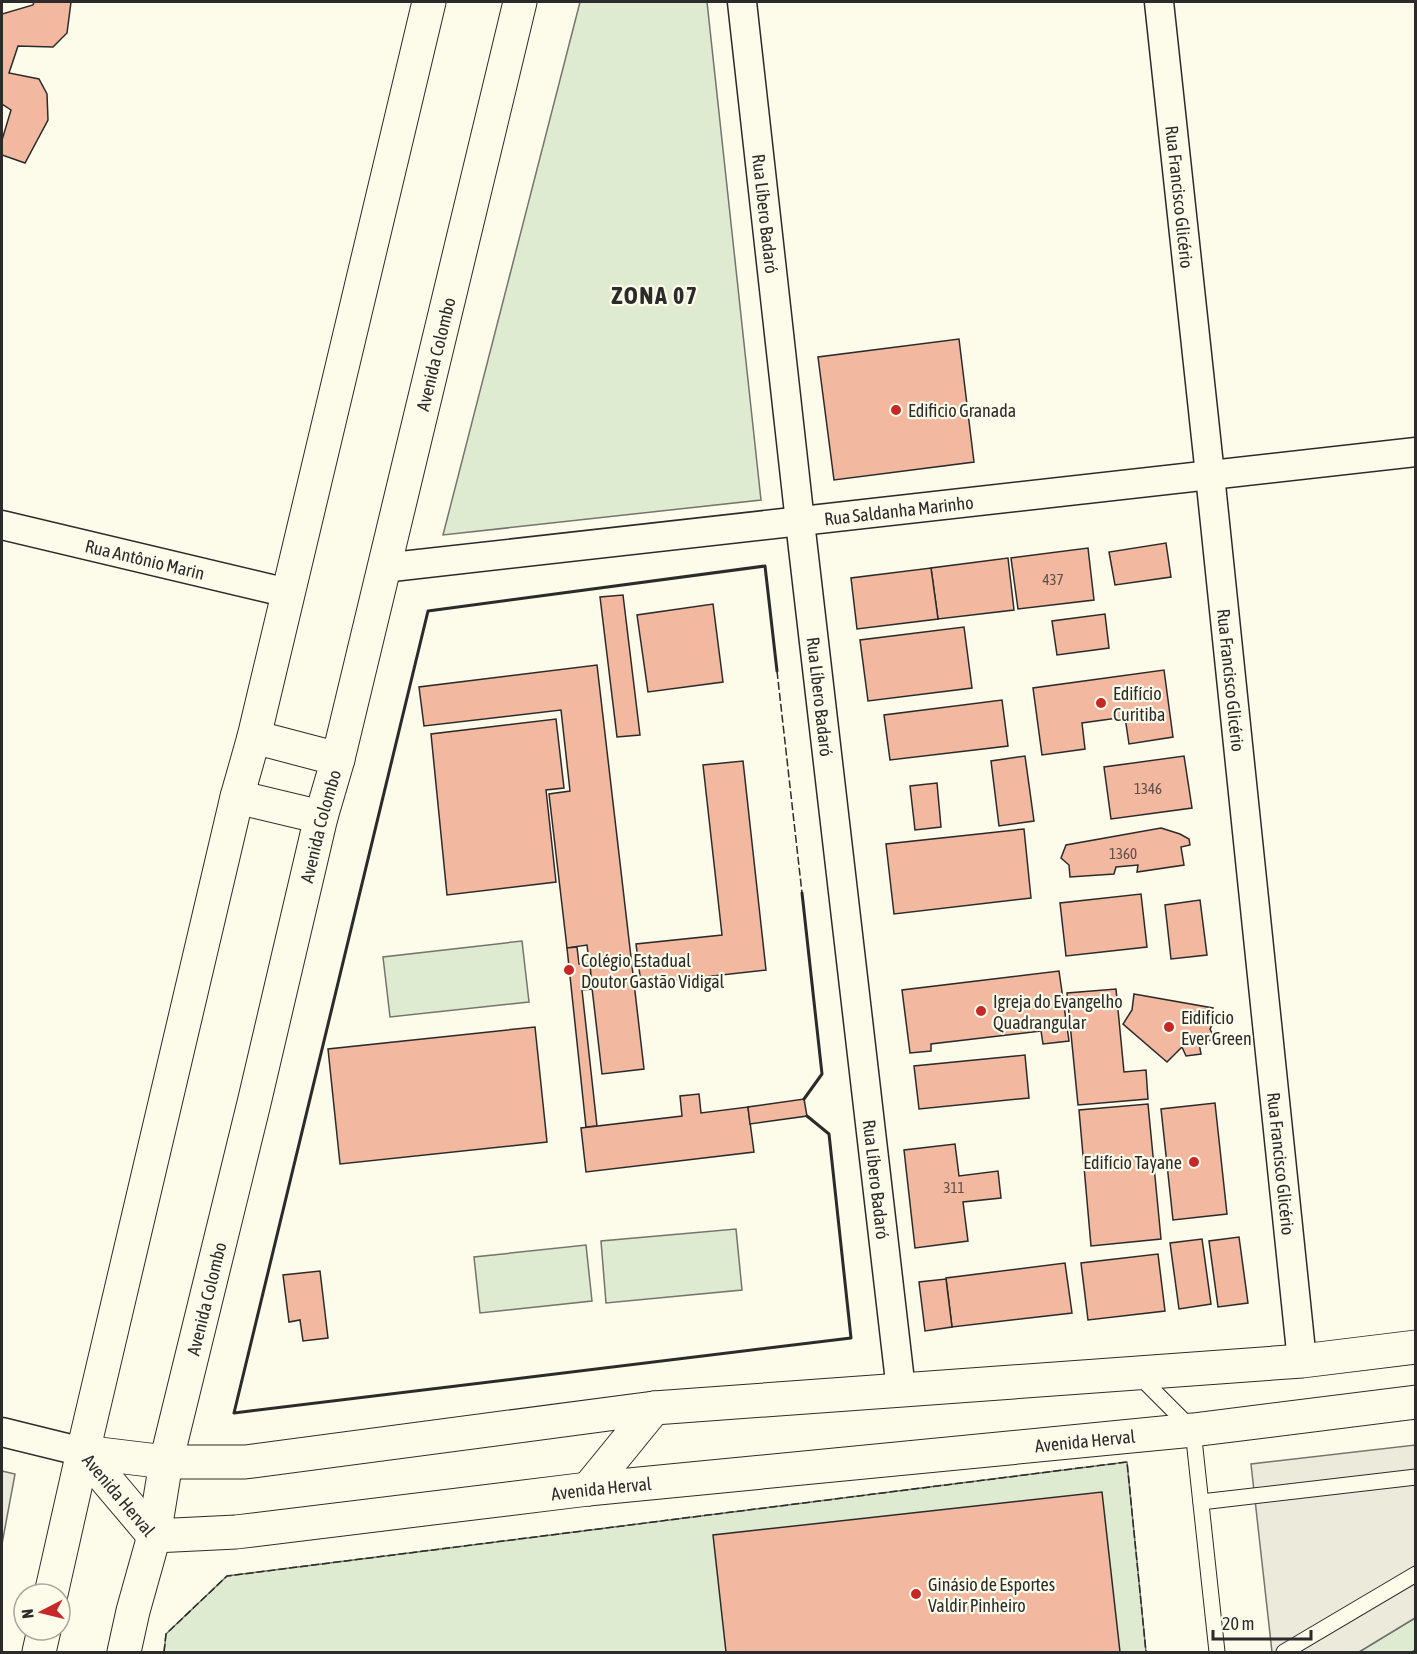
<svg xmlns="http://www.w3.org/2000/svg" width="1417" height="1654" viewBox="0 0 1417 1654" font-family="'Asap Condensed',sans-serif">
<rect width="100%" height="100%" fill="#fdfbea"/>
<!-- green -->
<g fill="#deebd1" stroke="#74746e" stroke-width="1.5">
<polygon points="580,2 707,2 761,500 443,535"/>
<polygon points="522,941 529,1002 390,1017 383,957"/>
<polygon points="736,1229 742,1290 606,1303 601,1241"/>
<polygon points="586,1245 592,1301 480,1313 474,1257"/>
<polygon points="1127,1462 1146,1652 164,1652 166,1634 227,1576"/>
<polygon points="1415,1618 1415,1652 1359,1652"/>
</g>
<!-- parking -->
<g fill="#eceadb" stroke="#74746e" stroke-width="1.5">
<polygon points="1415,1445 1415,1618 1359,1652 1272,1652 1251,1464"/>
<polygon points="2,1471 15,1474 2,1544"/>
</g>
<!-- building -->
<g fill="#f2b8a0" stroke="#2b2b2b" stroke-width="1.5">
<polygon points="34,2 71,2 67,33 53,47 18,46 9,73 39,79 47,94 48,120 25,163 2,155 2,140 11,110 2,104 2,14 33,5"/>
<polygon points="959,339 974,462 834,480 818,357"/>
<polygon points="1166,543 1171,577 1115,585 1109,552"/>
<polygon points="1088,548 1094,600 1018,609 1011,558"/>
<polygon points="1008,558 1014,610 938,619 931,568"/>
<polygon points="931,568 938,619 857,629 851,578"/>
<polygon points="623,595 640,735 617,737 600,597"/>
<polygon points="713,604 723,682 648,692 637,615"/>
<polygon points="1105,614 1109,648 1057,655 1052,621"/>
<polygon points="964,627 972,688 868,701 860,640"/>
<polygon points="597,665 644,1069 602,1074 587,945 567,948 549,794 570,791 561,710 424,726 419,687"/>
<polygon points="1164,670 1173,737 1129,744 1125,717 1082,723 1085,749 1042,755 1033,688"/>
<polygon points="1002,700 1008,746 890,760 884,715"/>
<polygon points="556,719 564,788 546,790 556,882 447,895 431,734"/>
<polygon points="1025,756 1034,821 999,826 991,761"/>
<polygon points="1184,756 1192,808 1111,819 1104,767"/>
<polygon points="743,761 766,970 641,984 636,944 722,935 703,765"/>
<polygon points="937,783 941,827 915,830 910,786"/>
<polygon points="1161,828 1180,834 1189,839 1190,845 1181,847 1184,865 1137,872 1138,865 1116,867 1114,874 1070,877 1069,865 1061,858 1066,845"/>
<polygon points="1024,829 1031,898 894,914 886,844"/>
<polygon points="1141,894 1147,947 1066,956 1060,903"/>
<polygon points="1200,900 1207,955 1171,959 1165,905"/>
<polygon points="577,947 579,964 590,963 592,989 582,990 597,1126 586,1127 567,948"/>
<polygon points="1059,971 1069,1041 1043,1044 1041,1031 931,1044 931,1051 910,1053 902,990"/>
<polygon points="1116,989 1124,1072 1146,1070 1148,1099 1078,1105 1067,993"/>
<polygon points="1134,994 1213,1008 1214,1022 1210,1029 1215,1039 1199,1043 1201,1054 1186,1056 1182,1047 1167,1062 1123,1024 1132,1010"/>
<polygon points="535,1027 547,1142 340,1164 328,1049"/>
<polygon points="1025,1055 1029,1098 919,1109 914,1066"/>
<polygon points="699,1094 701,1113 748,1107 754,1152 586,1172 581,1128 682,1116 680,1096"/>
<polygon points="804,1099 807,1116 750,1124 748,1107"/>
<polygon points="1215,1103 1227,1214 1173,1220 1161,1109"/>
<polygon points="1148,1104 1161,1239 1091,1246 1079,1110"/>
<polygon points="955,1144 959,1176 998,1171 1001,1198 963,1202 968,1241 915,1248 904,1150"/>
<polygon points="1239,1237 1248,1303 1218,1307 1209,1241"/>
<polygon points="1202,1239 1211,1304 1179,1309 1170,1243"/>
<polygon points="1158,1254 1165,1311 1088,1320 1081,1263"/>
<polygon points="1065,1263 1072,1313 952,1327 946,1278"/>
<polygon points="320,1271 328,1338 303,1341 300,1320 289,1322 283,1275"/>
<polygon points="946,1279 952,1327 925,1331 919,1282"/>
<polygon points="1102,1492 1120,1652 726,1652 713,1535"/>
</g>
<g fill="none" stroke-linecap="round" stroke-linejoin="round">
<!-- service casing -->
<g stroke="#2b2b2b" stroke-width="17">
<g id="service">
<polyline points="1137,1374 1193,1430 1217,1652"/>
<polyline points="1201,1502 1416,1477"/>
<polyline points="1284,1652 1416,1574"/>
</g>
</g>
<!-- minor casing -->
<g stroke="#2b2b2b" stroke-width="31">
<g id="minor">
<path id="s1" d="M742,2L800,522L901,1390"/>
<path id="s2" d="M1159,2L1210,475L1302,1361"/>
<path id="s3" d="M2,525L288,593"/>
<path id="s4" d="M383,568L1416,452"/>
<polyline points="2,1432 83,1452"/>
</g>
</g>
<!-- secondary casing -->
<g stroke="#2b2b2b" stroke-width="35">
<g id="secondary">
<path id="s5" d="M83,1452L154,1536L236,1532L588,1489L1193,1430L1416,1402"/>
<polyline points="83,1452 166,1462 245,1462 654,1408 1302,1361 1416,1347"/>
<polyline points="588,1489 654,1408"/>
</g>
</g>
<!-- primary casing -->
<g stroke="#2b2b2b" stroke-width="35">
<g id="primary">
<polyline points="254,737 338,759"/>
<polyline points="237,797 321,817"/>
<polyline points="51,1594 83,1452 237,797 254,737 429,2"/>
<polyline points="39,1652 44,1630"/>
<path id="s6" d="M124,1652L133,1611L154,1536L166,1462L254,1103L321,817L338,759L520,2"/>
</g>
</g>
<!-- service -->
<use href="#service" stroke="#fdfbea" stroke-width="15"/>
<!-- minor -->
<use href="#minor" stroke="#fdfbea" stroke-width="28"/>
<!-- secondary -->
<use href="#secondary" stroke="#fdfbea" stroke-width="33"/>
<!-- primary -->
<use href="#primary" stroke="#fdfbea" stroke-width="33"/>
<!-- fence -->
<g stroke="#2b2b2b" stroke-width="1.5" stroke-dasharray="8 3" stroke-linecap="butt">
<polyline points="777,671 802,893"/>
<polyline points="164,1652 166,1634 227,1576 1127,1462 1146,1652"/>
<polyline points="1412,1652 1416,1650"/>
</g>
<!-- wall -->
<g stroke="#2b2b2b" stroke-width="3">
<polyline points="777,671 765,566 428,611 234,1413 851,1338 829,1134 807,1116"/>
<polyline points="802,893 822,1074 804,1099"/>
</g>
</g>
<!-- markers -->
<g fill="#c62828" stroke="#fdfbea" stroke-width="2">
<circle cx="896" cy="410" r="6"/>
<circle cx="1101" cy="703" r="6"/>
<circle cx="569" cy="970" r="6"/>
<circle cx="981" cy="1011" r="6"/>
<circle cx="1169" cy="1027" r="6"/>
<circle cx="1194" cy="1162" r="6"/>
<circle cx="916" cy="1594" r="6"/>
</g>
<g text-anchor="middle" dominant-baseline="central" stroke-width="4.5" stroke-linejoin="round" paint-order="stroke">
<!-- number labels -->
<g font-size="15" fill="#5d4e48">
<text x="1053" y="579">437</text>
<text x="1148" y="788">1346</text>
<text x="1123" y="853">1360</text>
<text x="954" y="1187">311</text>
</g>
<!-- street labels -->
<g font-size="18" fill="#2b2b2b" stroke="#fdfbea">
<text stroke="none"><textPath href="#s2" startOffset="196">Rua Francisco Glicério</textPath></text>
<text stroke="none"><textPath href="#s1" startOffset="213">Rua Líbero Badaró</textPath></text>
<text stroke="none"><textPath href="#s6" startOffset="1335">Avenida Colombo</textPath></text>
<text stroke="none"><textPath href="#s4" startOffset="519">Rua Saldanha Marinho</textPath></text>
<text stroke="none"><textPath href="#s3" startOffset="147">Rua Antônio Marin</textPath></text>
<text stroke="none"><textPath href="#s2" startOffset="682">Rua Francisco Glicério</textPath></text>
<text stroke="none"><textPath href="#s1" startOffset="699">Rua Líbero Badaró</textPath></text>
<text stroke="none"><textPath href="#s6" startOffset="849">Avenida Colombo</textPath></text>
<text stroke="none"><textPath href="#s2" startOffset="1168">Rua Francisco Glicério</textPath></text>
<text stroke="none"><textPath href="#s1" startOffset="1185">Rua Líbero Badaró</textPath></text>
<text stroke="none"><textPath href="#s6" startOffset="363">Avenida Colombo</textPath></text>
<text stroke="none"><textPath href="#s5" startOffset="1046">Avenida Herval</textPath></text>
<text stroke="none"><textPath href="#s5" startOffset="560">Avenida Herval</textPath></text>
<text stroke="none"><textPath href="#s5" startOffset="56">Avenida Herval</textPath></text>
</g>
<!-- poi labels -->
<g font-size="18" fill="#2b2b2b" stroke="#fdfbea" text-anchor="start">
<text x="908" y="410">Edificio Granada</text>
<text x="1113" y="693">Edifício<tspan x="1113" dy="21">Curitiba</tspan></text>
<text x="581" y="960">Colégio Estadual<tspan x="581" dy="21">Doutor Gastão Vidigal</tspan></text>
<text x="993" y="1001">Igreja do Evangelho<tspan x="993" dy="21">Quadrangular</tspan></text>
<text x="1181" y="1017">Eidifício<tspan x="1181" dy="21">Ever Green</tspan></text>
<text x="1182" y="1162" text-anchor="end">Edifício Tayane</text>
<text x="928" y="1584">Ginásio de Esportes<tspan x="928" dy="21">Valdir Pinheiro</tspan></text>
</g>
<!-- district labels -->
<g font-size="24" font-weight="bold" letter-spacing="1.5" fill="#2b2b2b" stroke="#fdfbea">
<text x="655" y="295">ZONA 07</text>
</g>
</g>
<!-- border -->
<rect width="1417" height="1654" fill="none" stroke="#2b2b2b" stroke-width="6"/>
<!-- north arrow -->
<g transform="translate(42 1612) rotate(263)"><circle r="28" fill="#fdfbea" stroke="#a9a89e" stroke-width="1.5"/>
<path d="M0-4.5L10 22L0 15L-10 22Z" fill="#c62828"/>
<text y="-9" font-size="16" font-weight="bold" text-anchor="middle" fill="#2b2b2b">N</text>
</g>
<!-- scale -->
<path d="M1213 1630v9h98v-9" fill="none" stroke="#2b2b2b" stroke-width="3"/>
<text x="1222" y="1630" font-size="18" fill="#2b2b2b" stroke="#fdfbea" stroke-width="4.5" paint-order="stroke">20 m</text>
</svg>
